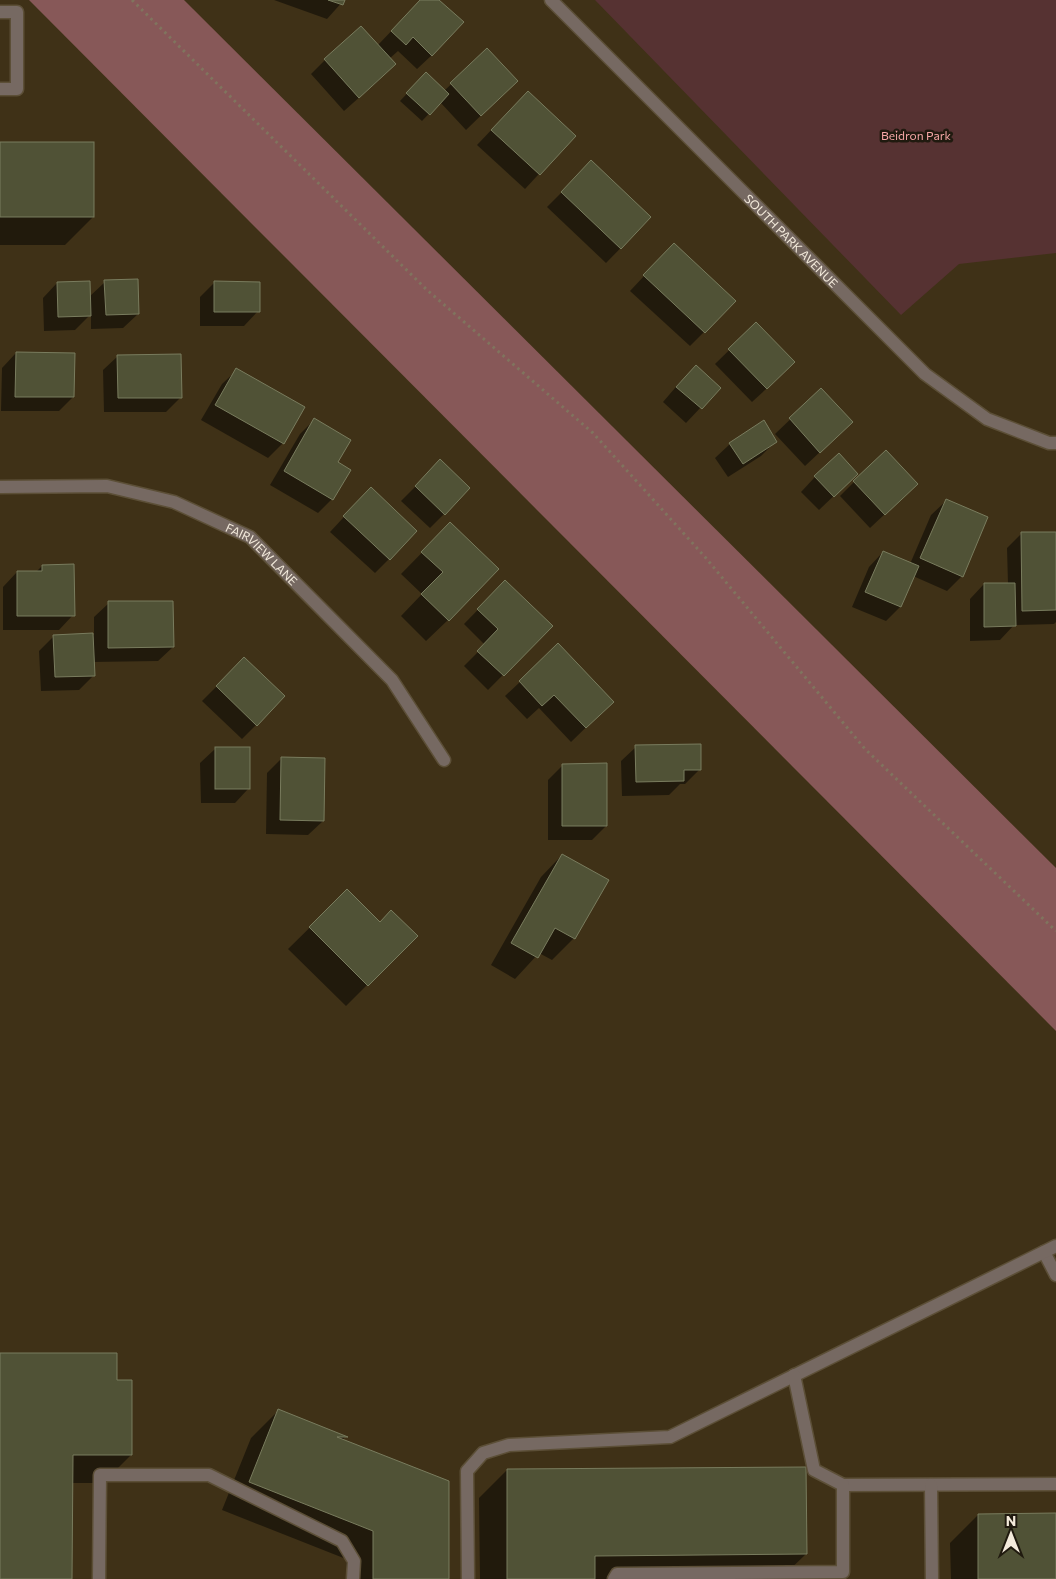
<svg xmlns="http://www.w3.org/2000/svg" width="1056" height="1579" viewBox="0 0 1056 1579" font-family="Commissioner,sans-serif">
<rect width="100%" height="100%" fill="#3f3117"/>
<!-- green -->
<polygon fill="#563232" points="595,0 1056,0 1056,253 959,264 901,315"/>
<!-- forest -->
<polygon fill="#875858" points="29,0 184,0 1056,868 1056,1031"/>
<!-- shadow -->
<g fill="#0007">
<polygon points="274,0 344,0 327,19"/>
<polygon points="421,0 438,0 432,55 417,69 398,51 389,59 380,79 344,111 311,74 325,60 377,46"/>
<polygon points="487,50 502,95 466,130 440,102 422,121 400,101 419,81 444,91"/>
<polygon points="513,107 574,136 525,189 477,145"/>
<polygon points="0,143 93,217 65,245 0,245"/>
<polygon points="577,177 650,218 606,263 547,207"/>
<polygon points="660,259 704,332 690,346 630,291"/>
<polygon points="105,282 138,314 123,328 91,329 91,314 75,330 44,331 43,298 57,283 89,297"/>
<polygon points="215,282 258,311 244,326 200,326 200,297"/>
<polygon points="756,324 779,377 752,402 715,364"/>
<polygon points="16,353 73,397 59,411 1,411 2,368"/>
<polygon points="118,356 181,397 166,412 104,412 103,370"/>
<polygon points="237,370 303,408 283,443 268,458 201,420 222,384"/>
<polygon points="681,381 719,388 686,423 663,402"/>
<polygon points="821,390 836,437 805,466 775,434"/>
<polygon points="314,420 336,463 332,499 318,513 270,485 300,434"/>
<polygon points="776,441 761,456 728,477 715,458 730,444"/>
<polygon points="426,476 444,514 430,528 401,501"/>
<polygon points="815,477 842,488 819,510 801,492"/>
<polygon points="854,482 902,498 870,528 840,496"/>
<polygon points="946,501 962,576 947,591 913,576 900,607 886,621 852,607 869,567 883,552 910,564 931,515"/>
<polygon points="356,504 389,559 375,573 330,532"/>
<polygon points="450,524 448,620 426,641 401,616 422,594 401,574"/>
<polygon points="1022,533 1056,533 1056,622 1054,624 1014,625 1000,640 970,641 970,599 984,584 1008,584 1007,548"/>
<polygon points="42,566 73,615 59,630 3,630 3,587 17,572 36,572"/>
<polygon points="505,582 551,626 488,690 464,666 485,645 464,624"/>
<polygon points="109,603 173,647 158,661 93,662 93,676 79,690 41,691 39,651 54,636 94,635 94,617"/>
<polygon points="244,659 256,725 242,739 202,701"/>
<polygon points="520,682 612,702 571,742 539,708 527,719 505,696"/>
<polygon points="636,747 700,769 685,784 680,784 669,795 622,796 621,761"/>
<polygon points="215,749 249,788 235,803 201,803 200,763"/>
<polygon points="281,759 323,821 308,835 266,834 267,773"/>
<polygon points="563,765 606,826 592,840 548,840 548,780"/>
<polygon points="562,855 574,938 552,960 539,953 515,979 491,965 541,877"/>
<polygon points="347,891 380,923 416,936 346,1006 288,949"/>
<polygon points="0,1354 116,1381 131,1455 103,1483 71,1483 71,1579 0,1579"/>
<polygon points="279,1410 345,1437 342,1440 448,1579 346,1579 346,1559 222,1510 251,1438"/>
<polygon points="507,1470 806,1554 780,1579 480,1579 479,1498"/>
<polygon points="978,1515 1056,1515 1056,1579 951,1579 950,1543"/>
</g>
<!-- building -->
<g fill="#505236" stroke="#797c5e">
<polygon points="328,0 345,0 343,5"/>
<polygon points="420,0 439,0 464,22 432,56 413,37 406,45 391,31"/>
<polygon points="361,26 396,64 359,98 324,59"/>
<polygon points="487,48 518,81 481,116 450,83"/>
<polygon points="426,72 449,94 430,115 406,93"/>
<polygon points="528,91 576,136 540,175 491,130"/>
<rect x="0" y="142" width="94" height="75"/>
<polygon points="591,160 651,217 621,249 561,192"/>
<polygon points="674,243 736,301 705,333 643,275"/>
<polygon points="138,279 139,314 106,315 104,280"/>
<polygon points="90,281 91,316 58,317 57,282"/>
<polygon points="214,281 260,282 260,312 214,312"/>
<polygon points="756,322 795,362 767,389 728,349"/>
<polygon points="16,352 75,353 74,397 15,397"/>
<polygon points="181,354 182,398 118,398 117,355"/>
<polygon points="696,365 721,388 702,409 676,387"/>
<polygon points="236,368 305,407 284,444 215,405"/>
<polygon points="821,388 853,422 820,453 789,418"/>
<polygon points="314,418 351,440 338,462 351,470 333,500 284,471"/>
<polygon points="764,420 777,442 743,464 729,443"/>
<polygon points="886,450 918,484 885,515 853,481"/>
<polygon points="839,453 858,474 834,497 814,476"/>
<polygon points="440,459 470,488 445,515 415,486"/>
<polygon points="371,487 417,531 390,560 343,516"/>
<polygon points="946,499 988,517 963,577 920,558"/>
<polygon points="450,522 499,569 449,621 421,594 443,572 421,552"/>
<polygon points="1021,532 1056,532 1056,610 1022,611"/>
<polygon points="883,551 919,566 901,607 865,592"/>
<polygon points="74,564 75,616 17,616 17,571 42,571 42,565"/>
<polygon points="505,580 553,626 504,676 477,651 498,629 477,609"/>
<polygon points="984,583 1015,583 1016,626 984,627"/>
<polygon points="108,601 173,601 174,647 108,648"/>
<polygon points="93,633 95,676 55,677 53,635"/>
<polygon points="558,643 614,702 586,728 554,695 542,706 519,681"/>
<polygon points="244,657 285,696 257,726 216,686"/>
<polygon points="701,744 701,770 684,770 684,781 636,782 635,745"/>
<rect x="215" y="747" width="35" height="42"/>
<polygon points="281,757 325,758 324,821 280,820"/>
<polygon points="607,763 607,826 562,826 562,764"/>
<polygon points="562,854 609,880 575,939 555,928 538,958 511,943"/>
<polygon points="347,889 380,922 391,910 418,936 368,986 309,927"/>
<polygon points="0,1353 117,1353 117,1380 132,1380 132,1455 73,1455 72,1579 0,1579"/>
<polygon points="278,1409 348,1437 337,1437 449,1481 449,1579 373,1579 373,1531 249,1482"/>
<polygon points="806,1467 807,1554 595,1556 595,1579 507,1579 507,1469"/>
<polygon points="1056,1513 1056,1579 978,1579 978,1514"/>
</g>
<g fill="none" stroke-linecap="round" stroke-linejoin="round">
<!-- minor casing -->
<g stroke="#5c4f37" stroke-width="15">
<g id="minor">
<path id="s1" d="M551,0L925,374L987,419L1049,443H1056"/>
<polyline points="0,12 17,12 17,89 0,89"/>
<path id="s2" d="M0,487L107,486L174,502L250,537L392,680L444,760"/>
<polyline points="1044,1252 1056,1275"/>
<polyline points="843,1485 1056,1484"/>
<polyline points="931,1485 932,1579"/>
<polyline points="99,1579 100,1475 209,1475 342,1541 354,1561 353,1579"/>
<polyline points="468,1579 467,1471 483,1453 509,1445 670,1437 1056,1246"/>
<polyline points="614,1579 617,1574 843,1572 843,1485 814,1470 794,1375"/>
</g>
</g>
<!-- path -->
<polyline stroke="#80745e" stroke-width="3" stroke-dasharray="2.5 4" stroke-linecap="butt" points="132,0 427,290 593,433 705,557 865,749 1056,931"/>
<!-- minor -->
<use href="#minor" stroke="#766962" stroke-width="12"/>
</g>
<g text-anchor="middle" dominant-baseline="central" stroke-width="5" stroke-linejoin="round" paint-order="stroke">
<!-- park labels -->
<g font-size="12" fill="#f5a7a6" stroke="#201a0f">
<text x="916" y="135">Beidron Park</text>
</g>
<!-- street labels -->
<g font-size="12" fill="#f4ebdc" stroke="#201a0f">
<text stroke="none"><textPath href="#s1" startOffset="340">SOUTH PARK AVENUE</textPath></text>
<text stroke="none"><textPath href="#s2" startOffset="279">FAIRVIEW LANE</textPath></text>
</g>
</g>
<!-- north arrow -->
<g transform="translate(1011 1534)" stroke="#201a0f" stroke-width="4" paint-order="stroke">
<path d="M0-4L9 19L0 12L-9 19Z" fill="#f4ebdc"/>
<text y="-8" font-size="14" font-weight="bold" text-anchor="middle" fill="#f4ebdc">N</text>
</g>
</svg>
